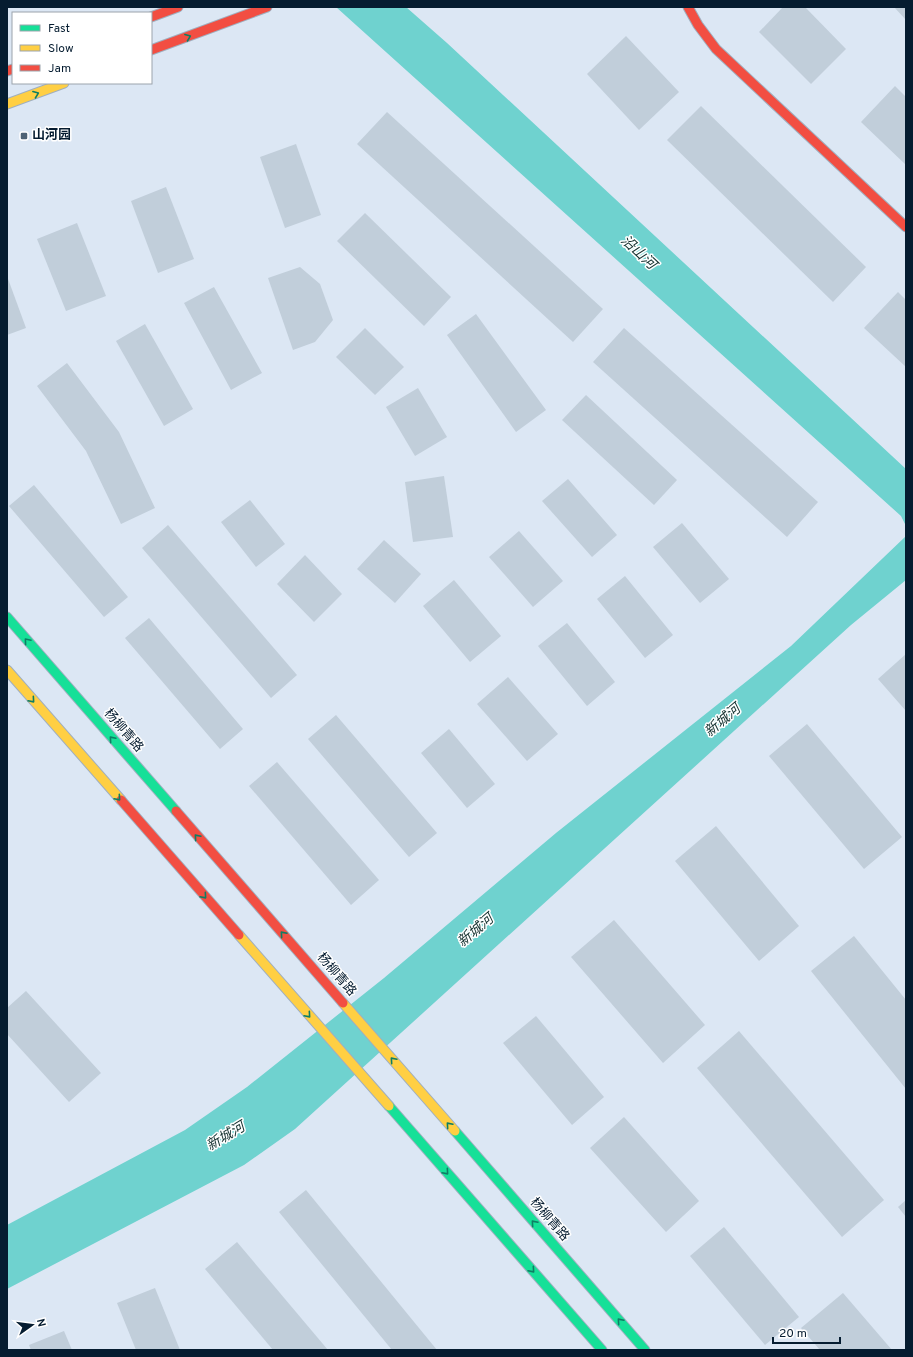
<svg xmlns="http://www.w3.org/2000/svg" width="913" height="1357" viewBox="0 0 913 1357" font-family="Overpass,'Noto Sans SC',sans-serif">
<rect width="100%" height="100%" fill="#dce7f4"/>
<!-- water -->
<g fill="#6fd2cf">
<polygon points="336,7 406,7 447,43 906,469 906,526 901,516"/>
<polygon points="906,536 906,580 851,625 295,1129 244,1165 7,1289 7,1225 185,1130 247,1087 384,978 556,833 791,646"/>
</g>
<!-- building -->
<g fill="#c1ceda">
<polygon points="783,7 805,7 846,49 811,84 759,32"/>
<polygon points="894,7 906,7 906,20"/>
<polygon points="626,36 679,92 639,130 587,74"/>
<polygon points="895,86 906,97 906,165 861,122"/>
<polygon points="701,106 866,267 833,302 667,140"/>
<polygon points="387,112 603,309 573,342 357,144"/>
<polygon points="296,144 321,215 285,228 260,157"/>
<polygon points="166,187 194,259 158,273 131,201"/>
<polygon points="365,213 451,297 424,326 337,241"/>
<polygon points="77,223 106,296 66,311 37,239"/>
<polygon points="300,267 320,284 333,320 315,342 293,350 268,278"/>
<polygon points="7,276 26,328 7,335"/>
<polygon points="214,287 262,373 231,390 184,303"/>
<polygon points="898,292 906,300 906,367 864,328"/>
<polygon points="476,314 546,410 516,432 447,335"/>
<polygon points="145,324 193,409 164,426 116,341"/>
<polygon points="365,328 404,367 375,395 336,357"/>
<polygon points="624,328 818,502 787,537 593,362"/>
<polygon points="67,363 119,432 155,508 121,524 86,451 37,386"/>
<polygon points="418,388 447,437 415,456 386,407"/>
<polygon points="586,395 677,480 654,505 562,420"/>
<polygon points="444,476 453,537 413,542 405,482"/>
<polygon points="568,479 617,535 592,557 542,501"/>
<polygon points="34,485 128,597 104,617 9,506"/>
<polygon points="250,500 285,544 256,567 221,522"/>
<polygon points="682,523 729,579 700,603 653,547"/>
<polygon points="168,525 297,675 271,698 142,548"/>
<polygon points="519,531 563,581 533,607 489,557"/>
<polygon points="384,540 421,574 395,603 357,569"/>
<polygon points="305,555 342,594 314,622 277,584"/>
<polygon points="625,576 673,635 645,658 597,599"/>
<polygon points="454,580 501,636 470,662 423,606"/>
<polygon points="149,618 243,729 220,749 125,638"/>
<polygon points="567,623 615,682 587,706 538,646"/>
<polygon points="906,654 906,711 878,679"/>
<polygon points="508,677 558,734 527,761 477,704"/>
<polygon points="336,715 437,833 409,857 308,739"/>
<polygon points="807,724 902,837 864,869 769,756"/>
<polygon points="449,729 495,784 467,808 421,753"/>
<polygon points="277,762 379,880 351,905 249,786"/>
<polygon points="716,826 799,926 759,961 675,861"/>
<polygon points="614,920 705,1025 663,1063 571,957"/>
<polygon points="854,936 906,1000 906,1089 811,971"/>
<polygon points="26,991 101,1073 69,1102 7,1034 7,1008"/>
<polygon points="536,1016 604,1097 572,1125 503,1043"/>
<polygon points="739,1031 884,1200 842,1237 697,1068"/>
<polygon points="624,1117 699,1201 666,1232 590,1148"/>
<polygon points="306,1190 437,1350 392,1350 279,1212"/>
<polygon points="906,1200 906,1217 898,1207"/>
<polygon points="724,1227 799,1317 765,1345 690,1256"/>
<polygon points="237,1242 328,1350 273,1350 205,1269"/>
<polygon points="155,1288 180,1350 136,1350 117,1303"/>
<polygon points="843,1293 892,1350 820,1350 801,1328"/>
<polygon points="64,1331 72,1350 31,1350 29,1345"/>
</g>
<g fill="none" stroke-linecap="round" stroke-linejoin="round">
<!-- fast casing -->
<g stroke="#a0afbf" stroke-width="11">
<g id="fast">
<polyline points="7,617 176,811"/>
<polyline points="389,1106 602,1350"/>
<polyline points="455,1131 645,1350"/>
</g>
</g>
<!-- slow casing -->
<g stroke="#a0afbf" stroke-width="11">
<g id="slow">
<polyline points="7,104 64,83"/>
<polyline points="7,670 121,800"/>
<polyline points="239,935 389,1106"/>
<polyline points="343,1003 455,1131"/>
</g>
</g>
<!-- jam casing -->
<g stroke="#a0afbf" stroke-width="11">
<g id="jam">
<polyline points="688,7 698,25 716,49 906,227"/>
<polyline points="151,17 178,7"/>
<polyline points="151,50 267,7"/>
<polyline points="7,71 13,69"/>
<polyline points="121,800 239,935"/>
<polyline points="176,811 343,1003"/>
</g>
</g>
<!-- fast -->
<use href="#fast" stroke="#16e098" stroke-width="9"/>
<!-- slow -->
<use href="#slow" stroke="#ffcf43" stroke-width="9"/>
<!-- jam -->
<use href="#jam" stroke="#f24e42" stroke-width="9"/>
</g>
<!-- one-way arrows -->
<defs><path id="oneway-chevron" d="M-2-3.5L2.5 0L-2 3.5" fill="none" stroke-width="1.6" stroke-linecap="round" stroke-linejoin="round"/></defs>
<g stroke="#0e7e64">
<use href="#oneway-chevron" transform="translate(188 37) rotate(-21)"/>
<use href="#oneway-chevron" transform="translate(36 94) rotate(-21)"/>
<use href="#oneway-chevron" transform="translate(27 641) rotate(-130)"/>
<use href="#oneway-chevron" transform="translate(32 700) rotate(49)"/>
<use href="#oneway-chevron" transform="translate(112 739) rotate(-131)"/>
<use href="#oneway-chevron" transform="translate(118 798) rotate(49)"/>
<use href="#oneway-chevron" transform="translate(197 837) rotate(-131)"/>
<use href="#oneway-chevron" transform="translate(204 896) rotate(49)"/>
<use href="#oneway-chevron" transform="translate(283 934) rotate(-131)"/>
<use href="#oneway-chevron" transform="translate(308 1015) rotate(49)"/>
<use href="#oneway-chevron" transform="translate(393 1060) rotate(-131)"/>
<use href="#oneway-chevron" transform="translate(449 1125) rotate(-131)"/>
<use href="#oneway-chevron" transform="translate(446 1172) rotate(49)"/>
<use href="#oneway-chevron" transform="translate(534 1223) rotate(-131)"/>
<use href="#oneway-chevron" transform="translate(532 1270) rotate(49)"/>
<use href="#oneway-chevron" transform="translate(620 1321) rotate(-131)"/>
</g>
<!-- markers -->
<rect fill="#506375" stroke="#fff" stroke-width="1.5" x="20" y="132" width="8" height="8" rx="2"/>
<g text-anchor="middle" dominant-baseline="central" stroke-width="3" stroke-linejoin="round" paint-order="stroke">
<!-- poi labels -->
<g font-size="13" font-weight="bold" fill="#051c30" stroke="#fff" text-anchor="start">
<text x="32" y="136">山河园</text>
</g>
<!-- street labels -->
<g font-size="13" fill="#051c30" stroke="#fff">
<text transform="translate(123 731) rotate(49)">杨柳青路</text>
<text transform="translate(336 975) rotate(49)">杨柳青路</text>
<text transform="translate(549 1220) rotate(49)">杨柳青路</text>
</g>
<!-- water labels -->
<g font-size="14" font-style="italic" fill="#122f2d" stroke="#fff">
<text transform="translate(638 253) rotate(43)">沿山河</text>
<text transform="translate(723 721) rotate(-40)">新城河</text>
<text transform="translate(476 931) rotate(-40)">新城河</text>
<text transform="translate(226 1137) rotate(-31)">新城河</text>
</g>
</g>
<!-- border -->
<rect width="913" height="1357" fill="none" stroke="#051c30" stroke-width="16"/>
<!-- legend -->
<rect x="12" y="12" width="140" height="72" fill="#ffffff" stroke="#9ba4ac"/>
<rect x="20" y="25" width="20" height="6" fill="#16e098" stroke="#9ba4ac"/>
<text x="48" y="32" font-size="12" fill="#051c30">Fast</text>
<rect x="20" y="45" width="20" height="6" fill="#ffcf43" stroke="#9ba4ac"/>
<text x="48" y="52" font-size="12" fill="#051c30">Slow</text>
<rect x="20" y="65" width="20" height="6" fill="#f24e42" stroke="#9ba4ac"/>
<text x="48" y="72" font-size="12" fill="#051c30">Jam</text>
<!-- north arrow -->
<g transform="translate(32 1325) rotate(76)" stroke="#ffffff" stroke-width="3" paint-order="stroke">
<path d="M0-3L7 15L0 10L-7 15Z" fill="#051c30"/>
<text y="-6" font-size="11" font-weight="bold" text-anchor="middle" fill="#051c30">N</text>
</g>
<!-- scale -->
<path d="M773 1337v6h67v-6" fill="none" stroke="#051c30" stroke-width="2"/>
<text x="779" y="1337" font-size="12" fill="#051c30" stroke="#ffffff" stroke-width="3" paint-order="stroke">20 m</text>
</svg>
